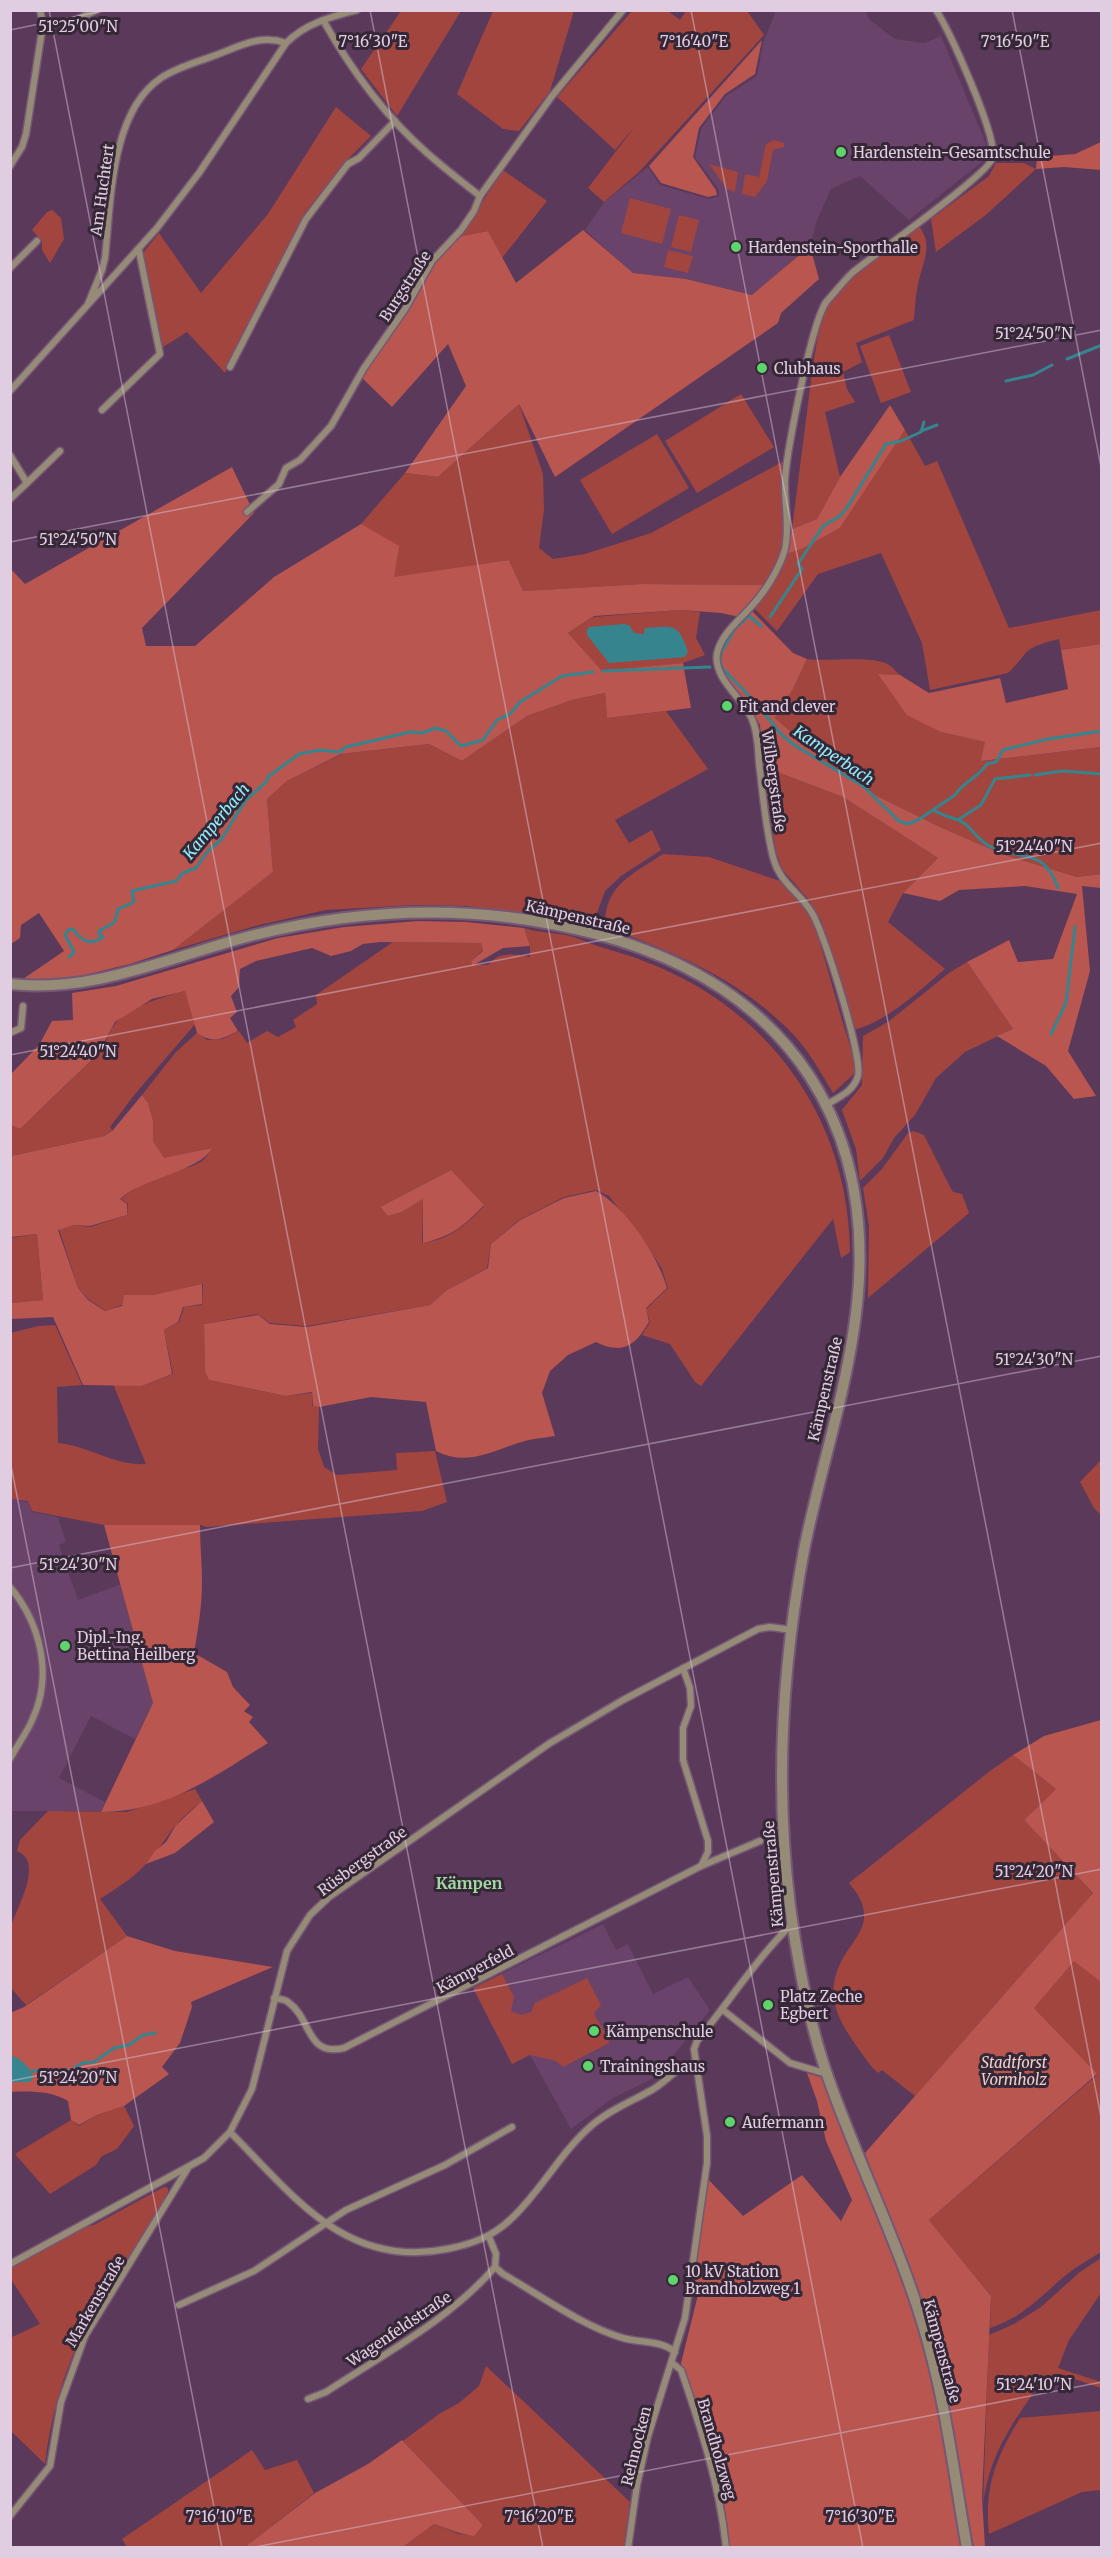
<svg xmlns="http://www.w3.org/2000/svg" width="1112" height="2558" viewBox="0 0 1112 2558" font-family="Merriweather,serif">
<rect width="100%" height="100%" fill="#5a395b"/>
<!-- built -->
<g fill="#69436a">
<polygon points="776,11 865,11 870,20 895,39 924,43 941,36 987,146 983,161 909,220 860,176 831,189 817,220 810,245 753,295 686,279 632,273 585,230 604,202 648,167 660,185 709,199 719,196 719,190 695,157 701,129 726,96 757,76 763,43"/>
<polygon points="10,1499 28,1502 32,1512 58,1517 66,1542 59,1545 78,1600 121,1584 153,1703 135,1739 91,1716 59,1778 105,1802 101,1811 11,1811"/>
<polygon points="603,1924 616,1950 628,1944 653,1994 688,1977 710,2010 656,2077 613,2098 571,2129 530,2055 512,2064 473,1988"/>
</g>
<!-- green -->
<g fill="#a3453f" fill-rule="evenodd">
<polygon points="401,11 461,11 397,116 361,69"/>
<polygon points="493,11 574,11 550,91 519,131 503,129 457,94"/>
<polygon points="632,11 668,11 680,20 686,11 747,11 764,35 640,171 604,202 588,188 636,125 615,150 557,97"/>
<polygon points="336,107 371,136 345,162 304,214 225,373 187,332 163,347 143,253 159,233 201,293 268,214"/>
<polygon points="774,140 784,143 784,147 773,150 767,181 755,197 742,194 745,174 759,177 766,144"/>
<polygon points="996,163 1024,163 1036,169 987,214 936,252 931,219 989,176"/>
<polygon points="709,164 738,172 735,192 727,189"/>
<polygon points="503,170 547,201 502,258 488,231 457,237 472,218"/>
<polygon points="630,198 671,209 662,244 621,233"/>
<polygon points="52,210 61,218 64,239 50,263 42,250 42,241 32,230 47,212"/>
<polygon points="679,215 699,220 691,252 671,247"/>
<path d="M919,226C932,244 925,257 920,276C916,290 915,305 914,320L856,343L862,362L843,372L847,389L855,402L825,412L840,477L817,519L792,529L813,365L818,335L826,307L852,278Z"/>
<polygon points="668,250 693,256 688,273 664,267"/>
<polygon points="889,335 911,392 881,403 860,346"/>
<polygon points="741,394 774,447 697,493 665,441"/>
<polygon points="519,404 543,474 544,510 539,548 553,559 585,554 651,533 784,461 783,547 765,585 642,584 523,591 509,560 394,578 361,524 405,473 438,477"/>
<path d="M905,430L925,466L937,461L1009,628L1101,610V644L1061,650L1059,639C1048,642 1031,645 1024,655C1018,662 1015,667 1008,673L930,690L922,643L881,553L818,574L777,631L754,608L777,576L787,554L804,548L840,528Z"/>
<polygon points="657,434 689,488 612,534 580,480"/>
<polygon points="681,610 700,612 696,638 705,655 683,663 602,672 568,633 593,617"/>
<path d="M807,659C828,662 873,655 889,665C893,667 896,672 900,675L879,674L941,732L986,742L982,761L1101,747V874L1077,877L1002,854L938,826L877,796L824,760L775,718L793,689Z"/>
<polygon points="605,693 607,718 666,711 708,769 615,820 629,843 652,830 661,850 621,876 605,891 593,924 466,906 415,905 326,910 259,925 173,950 273,872 267,799 287,781 342,754 429,744 462,761 527,716 572,700"/>
<path d="M764,767L843,797L938,858L903,893L888,922L945,969C916,993 891,1019 854,1030L821,920L808,899L782,869L776,851L768,806Z"/>
<path d="M663,854L709,857L780,881L800,901L814,922L844,1027L855,1060L854,1074L833,1093C821,1073 808,1049 791,1032C735,976 676,954 605,926C604,885 633,874 663,854Z"/>
<path d="M524,928C542,934 564,932 582,940C602,949 625,953 646,962C770,1009 849,1120 850,1252L841,1258L833,1219L701,1386L695,1382L670,1344L642,1335L650,1322L646,1309L668,1288L662,1269L642,1238L609,1196L596,1190L564,1197L519,1220L491,1244L487,1268L447,1290L430,1305L307,1326L270,1323L257,1314L204,1324L205,1372L209,1380L286,1396L312,1393V1406L319,1407L318,1449L324,1467L337,1475L397,1470L396,1453L435,1451L447,1502L422,1511L206,1527L201,1525H104L32,1511L28,1501L11,1499L10,1333L39,1326L55,1325L82,1385L57,1387L58,1443C90,1446 114,1466 146,1464L113,1384L142,1386L173,1374L164,1330L179,1322L184,1307L202,1305L203,1284L153,1295H124L122,1305L106,1311L88,1299L78,1288L59,1229L74,1225L90,1227L127,1215L128,1204L121,1199C132,1189 149,1181 163,1175C179,1168 206,1168 211,1148L164,1159L153,1141V1120L148,1103L142,1095L176,1052L197,1033L207,1040L223,1039L239,1031L247,1043L267,1031L278,1037L296,1027L293,1020L317,1004L316,995L393,942L481,943L483,950L471,961V964L488,965C499,951 514,954 530,957V946ZM451,1170L484,1206C466,1225 449,1240 422,1243L423,1199L402,1212L388,1216L380,1207Z"/>
<polygon points="967,962 1013,1029 965,1052 936,1078 915,1115 894,1138 883,1158 860,1181 856,1149 842,1110 862,1085 863,1036 888,1022 949,973"/>
<path d="M185,991L196,1023L135,1094L110,1127L112,1130L104,1136L11,1156V1125L20,1129C46,1105 71,1080 96,1056C105,1047 108,1033 115,1024C128,1007 165,996 185,991Z"/>
<polygon points="913,1131 924,1135 949,1185 953,1192 962,1194 969,1213 868,1298 869,1226 863,1188 882,1169 908,1133"/>
<polygon points="37,1234 43,1300 11,1303 11,1238"/>
<polygon points="1101,1460 1101,1515 1094,1508 1080,1482"/>
<path d="M1013,1755L1056,1789L1024,1820L1093,1893L915,2096L882,2070L878,2073C869,2065 865,2058 858,2048C837,2019 824,1994 842,1960C849,1946 865,1931 864,1915C864,1902 857,1893 849,1883L990,1771Z"/>
<path d="M195,1789L202,1801C193,1809 182,1817 175,1826C165,1839 155,1855 144,1866C131,1880 115,1889 100,1899L127,1936L26,2005L10,1987C10,1971 7,1942 11,1927C16,1909 45,1862 17,1851L20,1840L48,1811L127,1812Z"/>
<path d="M1074,1960L1101,1982V2252C1090,2259 1077,2266 1066,2275C1040,2297 1023,2317 990,2328L991,2296L929,2220L1097,2075L1034,2008Z"/>
<polygon points="502,1974 514,1997 511,2011 521,2015 531,2012 535,2003 587,1978 601,2005 594,2014 608,2037 609,2043 563,2067 556,2061 530,2055 512,2064 473,1988"/>
<polygon points="124,2106 134,2126 117,2149 102,2156 96,2165 50,2194 15,2154 71,2120 79,2126 97,2115"/>
<path d="M164,2187L168,2188V2192L150,2228L82,2334C63,2375 50,2418 45,2464L11,2431L10,2338L40,2324L11,2279V2268L85,2227L94,2225Z"/>
<path d="M1101,2258V2293L1069,2340L1058,2368L1101,2382V2388L1060,2374L1047,2388L1039,2385C1011,2425 990,2454 983,2504L989,2335L1014,2324L1041,2307L1080,2272Z"/>
<polygon points="486,2366 630,2502 624,2547 403,2547 434,2524 459,2534 473,2535 483,2525 403,2441 439,2414 459,2403 479,2386"/>
<path d="M1101,2411V2490L1082,2492L989,2534C984,2487 996,2458 1020,2418Z"/>
<polygon points="252,2450 265,2470 297,2460 314,2493 245,2547 127,2547 122,2539"/>
</g>
<!-- forest -->
<g fill="#b8564f">
<polygon points="762,40 755,74 725,94 699,128 693,157 716,190 717,195 708,197 661,183 649,166"/>
<polygon points="1101,142 1101,170 1064,167 1036,169 1037,157 1075,154"/>
<polygon points="583,230 633,273 686,279 752,295 810,246 819,279 781,313 778,323 555,477 519,404 438,477 405,473 466,386 448,344 392,407 362,378 434,262 457,237 488,231 516,283"/>
<polygon points="890,405 905,430 840,528 804,548 787,554 792,529 817,519 840,477"/>
<polygon points="232,467 254,513 142,628 146,646 195,646 274,577 361,524 399,546 394,577 509,560 523,591 642,584 765,585 740,617 721,613 681,610 594,616 568,633 602,671 683,663 691,708 607,718 605,693 572,700 527,716 462,761 429,744 341,754 287,781 267,799 273,872 173,950 130,964 64,980 23,979 64,951 39,913 21,925 20,938 11,944 10,568 25,584"/>
<polygon points="751,610 793,653 807,659 793,689 775,718 824,760 877,796 938,826 1002,854 1077,877 1101,874 1101,888 1082,886 1090,971 1068,1051 1096,1096 1074,1099 1046,1066 997,1036 1013,1029 967,962 1009,940 1018,962 1053,959 1077,894 1025,886 959,890 940,901 903,893 938,858 843,797 764,767 760,725 744,699 725,675 719,660 721,647 735,626"/>
<polygon points="1101,644 1101,747 981,761 985,742 941,732 907,715 878,674 900,675 929,693 1000,678 1006,703 1068,689 1061,650"/>
<path d="M418,921L466,922L524,928L530,946L503,948L472,966L471,961L483,951L481,943L380,942L363,944L351,951L331,956L312,948L256,961L240,969L239,987L231,996L237,1012L230,1018L238,1031C222,1039 213,1044 197,1033L185,991L152,999L115,1022L98,1054L20,1129L11,1125V1074L39,1045L52,1021L73,1020L72,993L116,986L278,938L344,927Z"/>
<path d="M142,1095L148,1103L153,1120V1141L164,1158L212,1148C201,1171 142,1178 120,1199L127,1204V1215L90,1226L74,1225L58,1230L78,1288L88,1300L105,1311L122,1306L124,1295H153L202,1284V1304L183,1307L178,1322L164,1330L172,1374L142,1386L83,1385L53,1317L11,1319V1303L43,1300L37,1234L11,1237V1156L104,1136L113,1130Z"/>
<path d="M451,1170L484,1205C463,1227 452,1236 423,1243V1199L402,1212L388,1216L380,1207Z"/>
<path d="M596,1191C626,1207 658,1256 667,1288L646,1308L649,1322C635,1346 623,1355 596,1342L568,1355L550,1371L542,1393L555,1436C543,1438 529,1439 518,1443C488,1453 466,1466 436,1451L426,1402L371,1397L319,1407L313,1406L312,1392L286,1396L209,1380L205,1372L204,1324L258,1315L270,1324L307,1327L430,1305L447,1290L488,1268L491,1244L520,1220L564,1198Z"/>
<path d="M104,1525H200C200,1545 202,1564 202,1583C202,1606 198,1630 194,1653L227,1672L233,1687L250,1705L244,1711L253,1717L249,1722L268,1743C215,1776 166,1812 101,1812L153,1703Z"/>
<polygon points="1101,1720 1101,1982 1074,1961 1034,2008 1097,2074 929,2220 991,2296 982,2497 985,2547 974,2547 929,2324 865,2153 1093,1893 1024,1820 1056,1789 1013,1755 1044,1736"/>
<polygon points="202,1801 214,1822 175,1853 146,1864 155,1851 166,1842 176,1825"/>
<path d="M127,1936L175,1951L273,1967L191,2002L192,2007L180,2043L162,2067L169,2074L124,2106L97,2115L79,2125L71,2120L68,2101C51,2091 30,2091 11,2092L10,2013L24,2007Z"/>
<polygon points="807,2073 824,2078 921,2332 933,2384 964,2547 728,2547 728,2528 720,2481 681,2363 698,2295 693,2284 707,2178 743,2216 802,2175 841,2221 852,2200 826,2141 817,2101"/>
<polygon points="402,2440 483,2525 474,2536 459,2533 434,2524 403,2547 245,2547 315,2493 368,2464"/>
</g>
<!-- water -->
<g fill="#36858e">
<path d="M624,624L629,625L634,633L644,634L645,628C675,626 678,623 688,652L685,657L609,663L587,635V630L589,627Z"/>
<path d="M11,2055C21,2060 29,2065 33,2077L30,2082H11Z"/>
</g>
<g fill="none" stroke-linecap="round" stroke-linejoin="round">
<!-- stream -->
<g stroke="#36858e" stroke-width="3">
<polyline points="1067,359 1102,345"/>
<polyline points="1006,381 1033,375 1052,365"/>
<polyline points="921,431 937,425"/>
<polyline points="770,617 802,569 798,564 823,526 840,516 848,506 886,444 901,441 921,432 924,422"/>
<path d="M761,626L749,616L735,629L722,651L720,657L722,668L753,700L782,735L794,745L863,786L899,821L908,824L918,820L955,795C963,782 979,777 987,764L996,762L1003,750L1048,739L1102,731"/>
<polyline points="603,671 710,667"/>
<polyline points="1035,775 1062,771 1102,774"/>
<path d="M934,810C943,817 955,817 964,823C974,831 979,841 991,847C1021,861 1044,847 1058,888"/>
<polyline points="959,819 981,805 995,779 1030,775"/>
<path d="M69,957L74,952L65,935L68,930L73,929C80,939 90,947 103,937L99,934V931L115,922L118,909L134,902L132,891L176,881L183,873L196,868L208,851L221,840L245,801L266,782L269,776L299,754L320,750L339,752L346,747L410,732L423,733L435,728L446,731L461,746L483,740L497,720L510,714L520,702L562,676L593,672"/>
<polyline points="1051,1034 1066,1003 1075,927"/>
<polyline points="32,2071 72,2070 82,2063 94,2062 114,2048 129,2045 143,2035 155,2033"/>
</g>
<!-- minor casing -->
<g stroke="#755776" stroke-width="9">
<g id="minor">
<path d="M323,20C350,68 385,116 427,153C444,168 462,182 480,196"/>
<polyline points="43,24 71,22 97,10"/>
<polyline points="10,166 22,147 26,134 43,24 40,10"/>
<polyline points="10,268 37,241"/>
<path d="M88,304L102,270L105,258C111,203 110,112 161,78C177,67 198,62 216,55C240,46 260,34 286,43C306,23 331,17 357,10"/>
<polyline points="230,367 306,219 348,164 359,158 395,121"/>
<polyline points="10,391 157,228 199,173 286,43"/>
<polyline points="102,410 160,354 139,251"/>
<polyline points="10,455 27,483 60,451"/>
<polyline points="10,499 27,483"/>
<polyline points="247,512 279,484 286,468 300,460 331,426 364,368 405,309 432,261 461,230 474,211 480,196 552,96 623,10"/>
<polyline points="10,1033 21,1028 23,1006"/>
<path d="M826,1105C839,1097 853,1092 858,1076C863,1058 824,932 812,913C799,891 780,884 773,857C765,826 763,794 759,763C758,749 758,733 752,719C744,699 713,679 717,654C720,636 738,621 750,608C765,592 779,570 785,549C790,526 784,502 785,479C787,451 812,319 827,301C835,292 843,282 852,273C872,256 991,173 993,157C996,133 950,32 936,10"/>
<path d="M10,1587C40,1623 53,1674 33,1718C27,1733 17,1745 10,1759"/>
<polyline points="701,1866 760,1841"/>
<path d="M274,1998C278,1999 285,1999 288,2002C312,2019 306,2057 344,2048L701,1866L708,1852V1841L683,1760V1728L691,1706L690,1688L683,1668"/>
<polyline points="723,2010 790,2063 827,2074"/>
<path d="M230,2132C293,2195 345,2269 447,2249C472,2244 492,2237 511,2219C541,2191 560,2153 591,2126C608,2111 630,2102 650,2091C667,2082 675,2067 695,2063"/>
<path d="M489,2237L496,2254L495,2267L503,2274C540,2295 582,2326 623,2338C640,2343 661,2340 675,2352"/>
<polyline points="10,2264 204,2158 230,2132 252,2089 287,1951 310,1915 329,1897 550,1743 623,1700 758,1629 770,1627 792,1630"/>
<polyline points="179,2305 254,2271 346,2210 445,2165 512,2127"/>
<path d="M672,2363L681,2370C701,2428 720,2486 726,2548"/>
<path d="M308,2399L326,2392C384,2354 449,2320 495,2267"/>
<polyline points="10,2516 50,2466 61,2402 85,2336 188,2168"/>
<path d="M628,2548L637,2485L648,2436L685,2318L707,2163V2136L694,2049L697,2041C729,2002 756,1959 792,1924"/>
</g>
</g>
<!-- tertiary casing -->
<g stroke="#755776" stroke-width="14">
<path id="tertiary" d="M10,984C91,993 166,959 243,938C359,907 479,903 596,934C791,986 884,1129 854,1328C843,1403 819,1475 804,1550C782,1667 775,1787 790,1906C798,1965 809,2024 829,2080C858,2162 898,2242 923,2325C945,2397 954,2474 967,2548"/>
</g>
<!-- minor -->
<use href="#minor" stroke="#958b77" stroke-width="6"/>
<!-- tertiary -->
<use href="#tertiary" stroke="#958b77" stroke-width="10"/>
</g>
<!-- ticks -->
<path fill="none" stroke="#e1cde1" stroke-width="1.5" stroke-opacity="0.45" d="M49,10L543,2548M370,10L863,2548M691,10L1102,2122M1012,10L1102,472M10,30L108,10M10,542L1102,330M10,1055L1102,843M10,1460L222,2548M10,1568L1102,1356M10,2081L1102,1869M250,2548L1102,2382"/>
<!-- markers -->
<g fill="#5ed56c" stroke="#362737" stroke-width="2">
<circle cx="841" cy="152" r="6"/>
<circle cx="736" cy="247" r="6"/>
<circle cx="762" cy="368" r="6"/>
<circle cx="727" cy="706" r="6"/>
<circle cx="65" cy="1646" r="6"/>
<circle cx="768" cy="2005" r="6"/>
<circle cx="594" cy="2031" r="6"/>
<circle cx="588" cy="2066" r="6"/>
<circle cx="730" cy="2122" r="6"/>
<circle cx="673" cy="2280" r="6"/>
</g>
<g text-anchor="middle" dominant-baseline="central" stroke-width="6" stroke-linejoin="round" paint-order="stroke">
<!-- poi labels -->
<g font-size="15" fill="#e1cde1" stroke="#362737" text-anchor="start">
<text x="853" y="152">Hardenstein-Gesamtschule</text>
<text x="748" y="247">Hardenstein-Sporthalle</text>
<text x="774" y="368">Clubhaus</text>
<text x="739" y="706">Fit and clever</text>
<text x="77" y="1637">Dipl.-Ing.<tspan x="77" dy="17">Bettina Heilberg</tspan></text>
<text x="780" y="1996">Platz Zeche<tspan x="780" dy="17">Egbert</tspan></text>
<text x="606" y="2031">Kämpenschule</text>
<text x="600" y="2066">Trainingshaus</text>
<text x="742" y="2122">Aufermann</text>
<text x="685" y="2271">10 kV Station<tspan x="685" dy="17">Brandholzweg 1</tspan></text>
</g>
<!-- street labels -->
<g font-size="15" fill="#e1cde1" stroke="#362737">
<text transform="translate(102 190) rotate(-82)">Am Huchtert</text>
<text transform="translate(405 286) rotate(-57)">Burgstraße</text>
<text transform="translate(774 781) rotate(82)">Wilbergstraße</text>
<text transform="translate(578 917) rotate(13)">Kämpenstraße</text>
<text transform="translate(825 1389) rotate(-77)">Kämpenstraße</text>
<text transform="translate(362 1861) rotate(-36)">Rüsbergstraße</text>
<text transform="translate(773 1874) rotate(-95)">Kämpenstraße</text>
<text transform="translate(475 1969) rotate(-28)">Kämperfeld</text>
<text transform="translate(95 2301) rotate(-60)">Markenstraße</text>
<text transform="translate(399 2329) rotate(-34)">Wagenfeldstraße</text>
<text transform="translate(942 2351) rotate(75)">Kämpenstraße</text>
<text transform="translate(636 2446) rotate(-76)">Rehnocken</text>
<text transform="translate(717 2449) rotate(74)">Brandholzweg</text>
</g>
<!-- park labels -->
<g font-size="15" font-style="italic" fill="#ecd0cd" stroke="#362737">
<text x="1014" y="2062">Stadtforst<tspan x="1014" dy="17">Vormholz</tspan></text>
</g>
<!-- water labels -->
<g font-size="16" font-style="italic" fill="#8ef2fe" stroke="#362737">
<text transform="translate(834 755) rotate(34)">Kamperbach</text>
<text transform="translate(216 821) rotate(-50)">Kamperbach</text>
</g>
<!-- neighbourhood labels -->
<g font-size="16" font-weight="bold" fill="#9edaa1" stroke="#362737">
<text x="469" y="1883">Kämpen</text>
</g>
</g>
<g font-size="15" text-anchor="middle" fill="#e1cde1" stroke="#362737" stroke-width="6" stroke-linejoin="round" paint-order="stroke">
<text x="78" y="32">51°25'00"N</text>
<text x="694" y="47">7°16'40"E</text>
<text x="1015" y="47">7°16'50"E</text>
<text x="373" y="47">7°16'30"E</text>
<text x="1034" y="339">51°24'50"N</text>
<text x="78" y="545">51°24'50"N</text>
<text x="1034" y="852">51°24'40"N</text>
<text x="78" y="1057">51°24'40"N</text>
<text x="1034" y="1365">51°24'30"N</text>
<text x="78" y="1570">51°24'30"N</text>
<text x="1034" y="1877">51°24'20"N</text>
<text x="78" y="2083">51°24'20"N</text>
<text x="1034" y="2390">51°24'10"N</text>
<text x="219" y="2522">7°16'10"E</text>
<text x="539" y="2522">7°16'20"E</text>
<text x="860" y="2522">7°16'30"E</text>
</g>
<!-- border -->
<rect width="1112" height="2558" fill="none" stroke="#e1cde1" stroke-width="24"/>
</svg>
